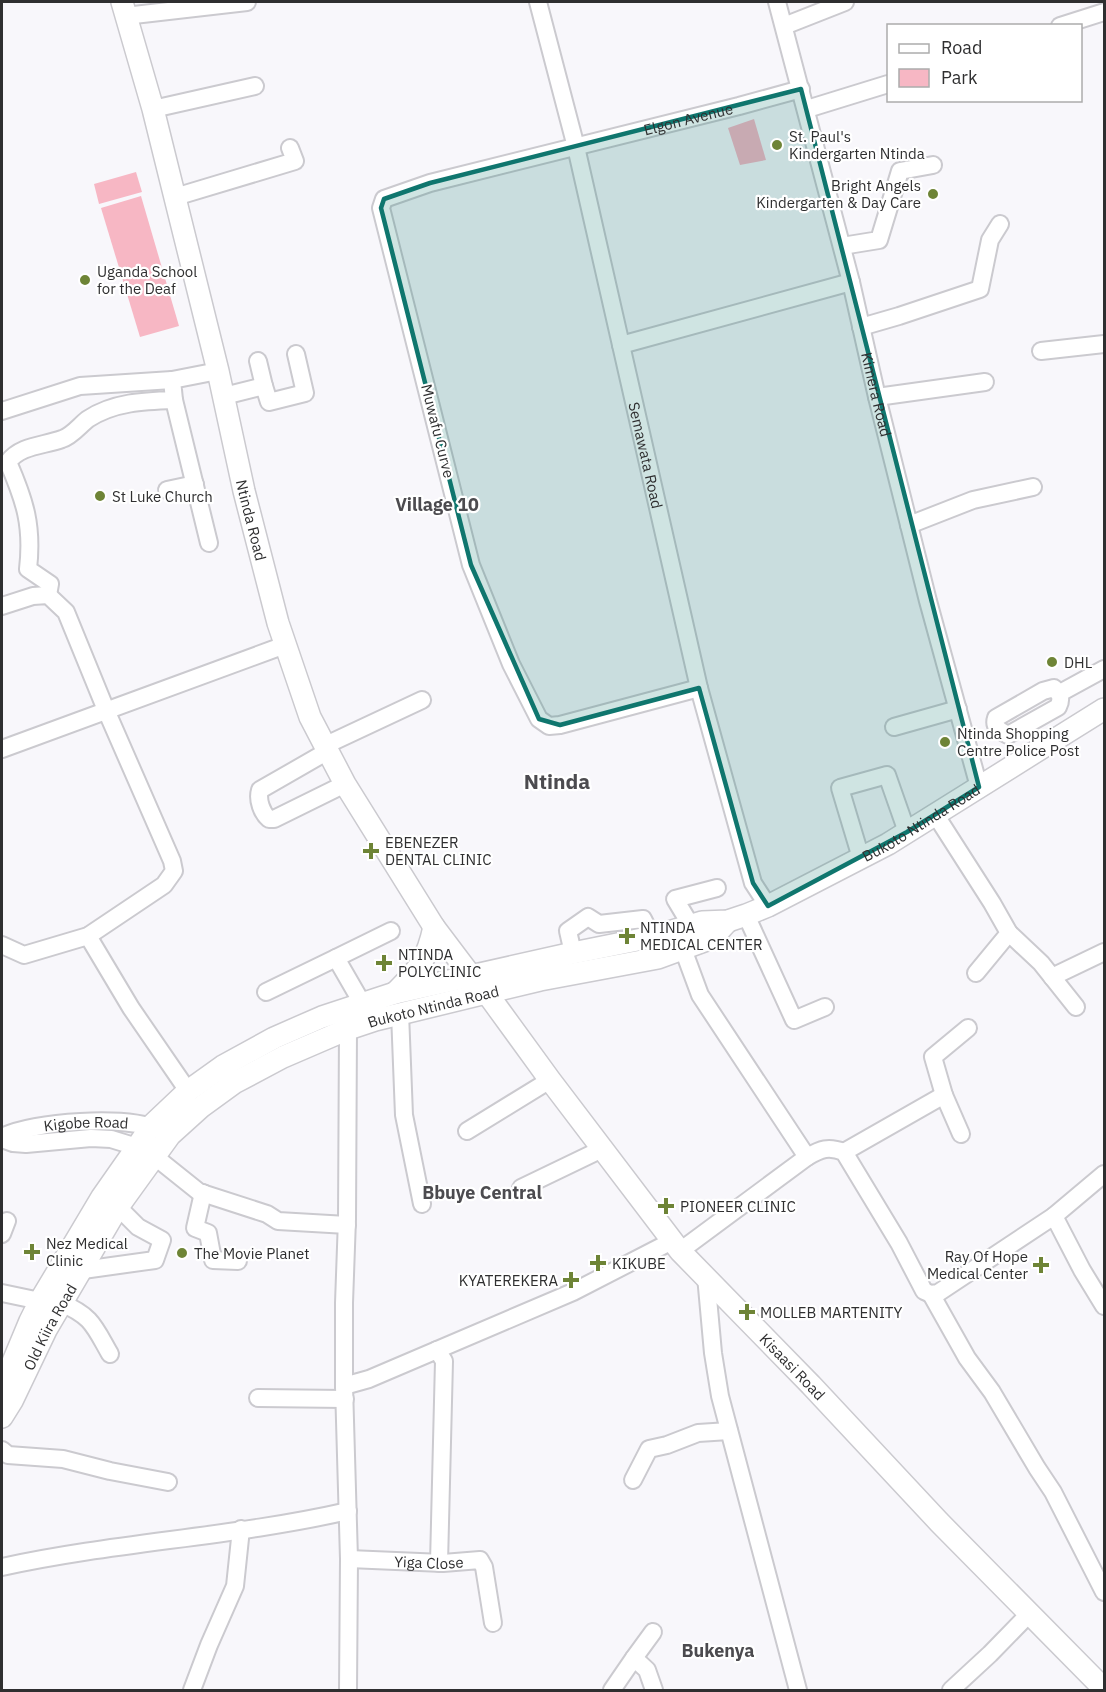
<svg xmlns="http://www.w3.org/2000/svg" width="1106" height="1692" viewBox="0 0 1106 1692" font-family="'IBM Plex Sans',sans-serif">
<rect width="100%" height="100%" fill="#f8f7fb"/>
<!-- green -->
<g fill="#f7b7c4">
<polygon points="754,119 766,160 740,165 728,128"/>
<polygon points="136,172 142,192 99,204 94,184"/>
<polygon points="141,196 179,326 140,337 101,208"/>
</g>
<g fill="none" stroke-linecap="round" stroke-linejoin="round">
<!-- minor casing -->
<g stroke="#cbcacf" stroke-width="20">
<g id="minor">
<path id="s1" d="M538,2L576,147L699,688L753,883L768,906"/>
<path id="s2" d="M777,2L851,282L877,397L928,601L979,787"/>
<polyline points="125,16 247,2"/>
<polyline points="784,26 845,2"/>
<polyline points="1060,26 1104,12"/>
<polyline points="153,109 255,86"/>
<polyline points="807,109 888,84"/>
<polyline points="175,197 295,161 290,148"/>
<polyline points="842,246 879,240 900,171 933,165"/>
<polyline points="861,327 899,316 980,289 990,240 1000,224"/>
<polyline points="621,345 851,282"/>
<polyline points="1041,351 1104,344"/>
<polyline points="258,361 264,386"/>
<polyline points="224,396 264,386 269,402 305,393 296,354"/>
<polyline points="877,397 985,382"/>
<polyline points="174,400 209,543"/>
<polyline points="2,411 80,386 172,380"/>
<polyline points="167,490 195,484"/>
<polyline points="909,525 973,500 1033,487"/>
<path d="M48,595L50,584L28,569C33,526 25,501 8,462C21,445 43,446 62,439C72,436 80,425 88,419C114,402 144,401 174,400L172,380L218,371"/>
<polyline points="2,606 33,596 48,595 66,612 106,710 172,861 174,871 164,885 88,936 24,955 2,945"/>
<path id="s3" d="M699,688L560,725L549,726L539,719L511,664L471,565L381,208L384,199L430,183L739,106L801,89"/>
<path d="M1054,688C1061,694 1062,699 1058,707L1008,735C1000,731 993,727 996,718L1043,691Z"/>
<polyline points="1060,693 1104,669"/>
<polyline points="894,727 958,709"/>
<polyline points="326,745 422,700"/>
<polyline points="2,749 285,645"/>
<path d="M328,751L260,790C257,800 262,813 269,819H274L345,784"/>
<polyline points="935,814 992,903 1009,933 976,973"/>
<polyline points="861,858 840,788 887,775 907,832"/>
<polyline points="746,915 794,1020 825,1007"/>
<polyline points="690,924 675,899 717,888"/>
<polyline points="1009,933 1041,963 1076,1007"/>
<polyline points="88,936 131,1008 188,1091"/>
<polyline points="573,953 568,931 588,917 599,924 643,919 652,937"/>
<polyline points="336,958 391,931"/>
<polyline points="1052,977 1104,952"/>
<polyline points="266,992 336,958 362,1003"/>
<polyline points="400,1013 404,1115 422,1204"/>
<polyline points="944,1095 933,1057 968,1028"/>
<polyline points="467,1131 550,1080"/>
<path id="s4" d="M2,1137C33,1121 127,1115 160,1130"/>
<polyline points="2,1139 13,1143 26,1144 91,1138 111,1139 137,1147 154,1156 199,1192 267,1214 278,1221 347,1225"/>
<polyline points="844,1152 944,1095 961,1134"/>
<path d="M807,1157C821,1149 828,1146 844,1152L899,1243L924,1291L931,1294L938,1293L1054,1216"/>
<polyline points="1104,1174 1054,1216 1082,1270 1104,1306"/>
<polyline points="521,1188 602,1149"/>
<polyline points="203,1193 195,1228 208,1233 213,1260 238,1261"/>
<polyline points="2,1234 7,1221"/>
<polyline points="680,1251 807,1157 700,995 683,949"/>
<polyline points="83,1270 155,1260 162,1240 138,1227 118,1207"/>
<polyline points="706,1276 713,1353 720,1396 798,1690"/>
<polyline points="2,1293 40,1301"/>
<polyline points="931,1294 967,1358 992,1392 1037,1468 1053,1492 1104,1592"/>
<path d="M61,1303C92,1316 94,1326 110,1354"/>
<polyline points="437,1350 444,1361 439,1563"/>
<polyline points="344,1386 369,1379 573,1292 672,1241"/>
<polyline points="258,1398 345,1399"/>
<polyline points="2,1450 8,1455 63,1459 110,1471 168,1482"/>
<polyline points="633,1480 649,1449 667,1445 698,1433 729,1431"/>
<path id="s5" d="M349,1559L443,1563L480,1560L484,1567L493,1623"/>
<path d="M2,1567C116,1542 234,1537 348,1511"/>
<polyline points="634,1658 653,1632"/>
<polyline points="192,1690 209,1645 235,1586 241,1529"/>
<polyline points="348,1690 349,1559 344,1386 344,1303 347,1219 348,1029"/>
<polyline points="612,1690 634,1658 647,1670 654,1690"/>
<polyline points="951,1690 990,1654 1029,1614"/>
</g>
</g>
<!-- major casing -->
<g stroke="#cbcacf" stroke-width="24">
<g id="major">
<path id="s6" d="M122,2L153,109L218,371L244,491L278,623L310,717L345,784L434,927L471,976L486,992L550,1080L680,1251L811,1385L939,1522L1104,1689"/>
<path d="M395,993C419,969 427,960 434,927"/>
<path id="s7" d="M2,1388L30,1321L40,1301L102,1197L137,1147L151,1126L188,1091L223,1066L274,1038L322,1017L395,993L573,953L652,937L702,922L728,921L746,915L768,906L888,844L1104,709"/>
<path id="s8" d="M2,1417L12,1401L46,1330L101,1236L118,1207L170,1135L201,1107L234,1083L283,1057L348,1029L375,1020L540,980L658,958L707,940L718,932L728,921"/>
</g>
</g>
<!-- minor -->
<use href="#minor" stroke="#fff" stroke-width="16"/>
<!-- major -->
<use href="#major" stroke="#fff" stroke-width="21"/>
</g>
<!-- marked area -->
<path fill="#0f766e" fill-opacity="0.2" stroke="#0f766e" stroke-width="4.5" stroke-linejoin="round" d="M801,89L979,787L907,832L768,906L753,883L699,688L560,725L539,719L471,565L381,208L384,199L430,183Z"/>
<!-- markers -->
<g fill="#6e8436" stroke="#fff" stroke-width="2">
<circle cx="777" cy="145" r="6"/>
<circle cx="933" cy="194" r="6"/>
<circle cx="85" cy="280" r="6"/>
<circle cx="100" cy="496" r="6"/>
<circle cx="1052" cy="662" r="6"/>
<circle cx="945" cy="742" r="6"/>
<path d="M368 842h6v6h6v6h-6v6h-6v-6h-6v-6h6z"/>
<path d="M624 927h6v6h6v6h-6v6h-6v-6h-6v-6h6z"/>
<path d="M381 954h6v6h6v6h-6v6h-6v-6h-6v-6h6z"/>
<path d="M663 1197h6v6h6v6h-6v6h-6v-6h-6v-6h6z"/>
<path d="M29 1243h6v6h6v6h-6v6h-6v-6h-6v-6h6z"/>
<circle cx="182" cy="1253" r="6"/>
<path d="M595 1254h6v6h6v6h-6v6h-6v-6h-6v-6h6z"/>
<path d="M1038 1256h6v6h6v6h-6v6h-6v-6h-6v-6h6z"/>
<path d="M568 1271h6v6h6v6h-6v6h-6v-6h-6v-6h6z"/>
<path d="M744 1303h6v6h6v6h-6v6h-6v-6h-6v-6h6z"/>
</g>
<g text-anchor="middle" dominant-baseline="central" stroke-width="4.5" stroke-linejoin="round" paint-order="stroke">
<!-- street labels -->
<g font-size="15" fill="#2f2f30" stroke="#fff">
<text stroke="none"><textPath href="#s3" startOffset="1028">Elgon Avenue</textPath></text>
<text stroke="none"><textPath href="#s2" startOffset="405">Kimera Road</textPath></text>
<text transform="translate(438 431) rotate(76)">Muwafu Curve</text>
<text stroke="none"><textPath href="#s1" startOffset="466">Semawata Road</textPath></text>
<text stroke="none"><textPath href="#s6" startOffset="534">Ntinda Road</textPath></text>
<text stroke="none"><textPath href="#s7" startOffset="1142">Bukoto Ntinda Road</textPath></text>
<text stroke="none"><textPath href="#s8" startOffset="626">Bukoto Ntinda Road</textPath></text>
<text stroke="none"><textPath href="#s4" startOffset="86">Kigobe Road</textPath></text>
<text stroke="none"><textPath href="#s8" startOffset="102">Old Kiira Road</textPath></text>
<text stroke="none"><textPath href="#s6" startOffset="1552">Kisaasi Road</textPath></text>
<text stroke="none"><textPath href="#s5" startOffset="80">Yiga Close</textPath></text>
</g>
<!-- poi labels -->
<g font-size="15" fill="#2f2f30" stroke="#fff" text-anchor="start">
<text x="789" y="136">St. Paul's<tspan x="789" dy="17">Kindergarten Ntinda</tspan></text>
<text x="921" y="185" text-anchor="end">Bright Angels<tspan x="921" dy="17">Kindergarten &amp; Day Care</tspan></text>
<text x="97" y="271">Uganda School<tspan x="97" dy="17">for the Deaf</tspan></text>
<text x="112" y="496">St Luke Church</text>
<text x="1064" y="662">DHL</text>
<text x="957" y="733">Ntinda Shopping<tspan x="957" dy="17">Centre Police Post</tspan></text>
<text x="385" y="842">EBENEZER<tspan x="385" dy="17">DENTAL CLINIC</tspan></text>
<text x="640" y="927">NTINDA<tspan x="640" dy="17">MEDICAL CENTER</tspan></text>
<text x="398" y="954">NTINDA<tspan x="398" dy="17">POLYCLINIC</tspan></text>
<text x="680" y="1206">PIONEER CLINIC</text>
<text x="46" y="1243">Nez Medical<tspan x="46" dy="17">Clinic</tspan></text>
<text x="194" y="1253">The Movie Planet</text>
<text x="1028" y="1256" text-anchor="end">Ray Of Hope<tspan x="1028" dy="17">Medical Center</tspan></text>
<text x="612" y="1263">KIKUBE</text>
<text x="558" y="1280" text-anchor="end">KYATEREKERA</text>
<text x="760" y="1312">MOLLEB MARTENITY</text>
</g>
<!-- quarter labels -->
<g font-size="18" font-weight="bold" fill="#4c4b4f" stroke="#fff">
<text x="437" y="504">Village 10</text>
<text x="482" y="1192">Bbuye Central</text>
<text x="718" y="1650">Bukenya</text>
</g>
<!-- district labels -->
<g font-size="21" font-weight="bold" fill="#4c4b4f" stroke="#fff">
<text x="557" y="781">Ntinda</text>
</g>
</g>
<!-- border -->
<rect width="1106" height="1692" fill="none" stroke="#2f2f30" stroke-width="6"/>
<!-- legend -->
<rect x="887" y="24" width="195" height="78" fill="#ffffff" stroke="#acacac" stroke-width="1.5"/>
<rect x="899" y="44" width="30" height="9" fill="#ffffff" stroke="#acacac" stroke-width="1.5"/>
<text x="941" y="54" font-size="18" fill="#2f2f30">Road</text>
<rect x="899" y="69" width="30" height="18" fill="#f7b7c4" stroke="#acacac" stroke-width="1.5"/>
<text x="941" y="84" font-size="18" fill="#2f2f30">Park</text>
</svg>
